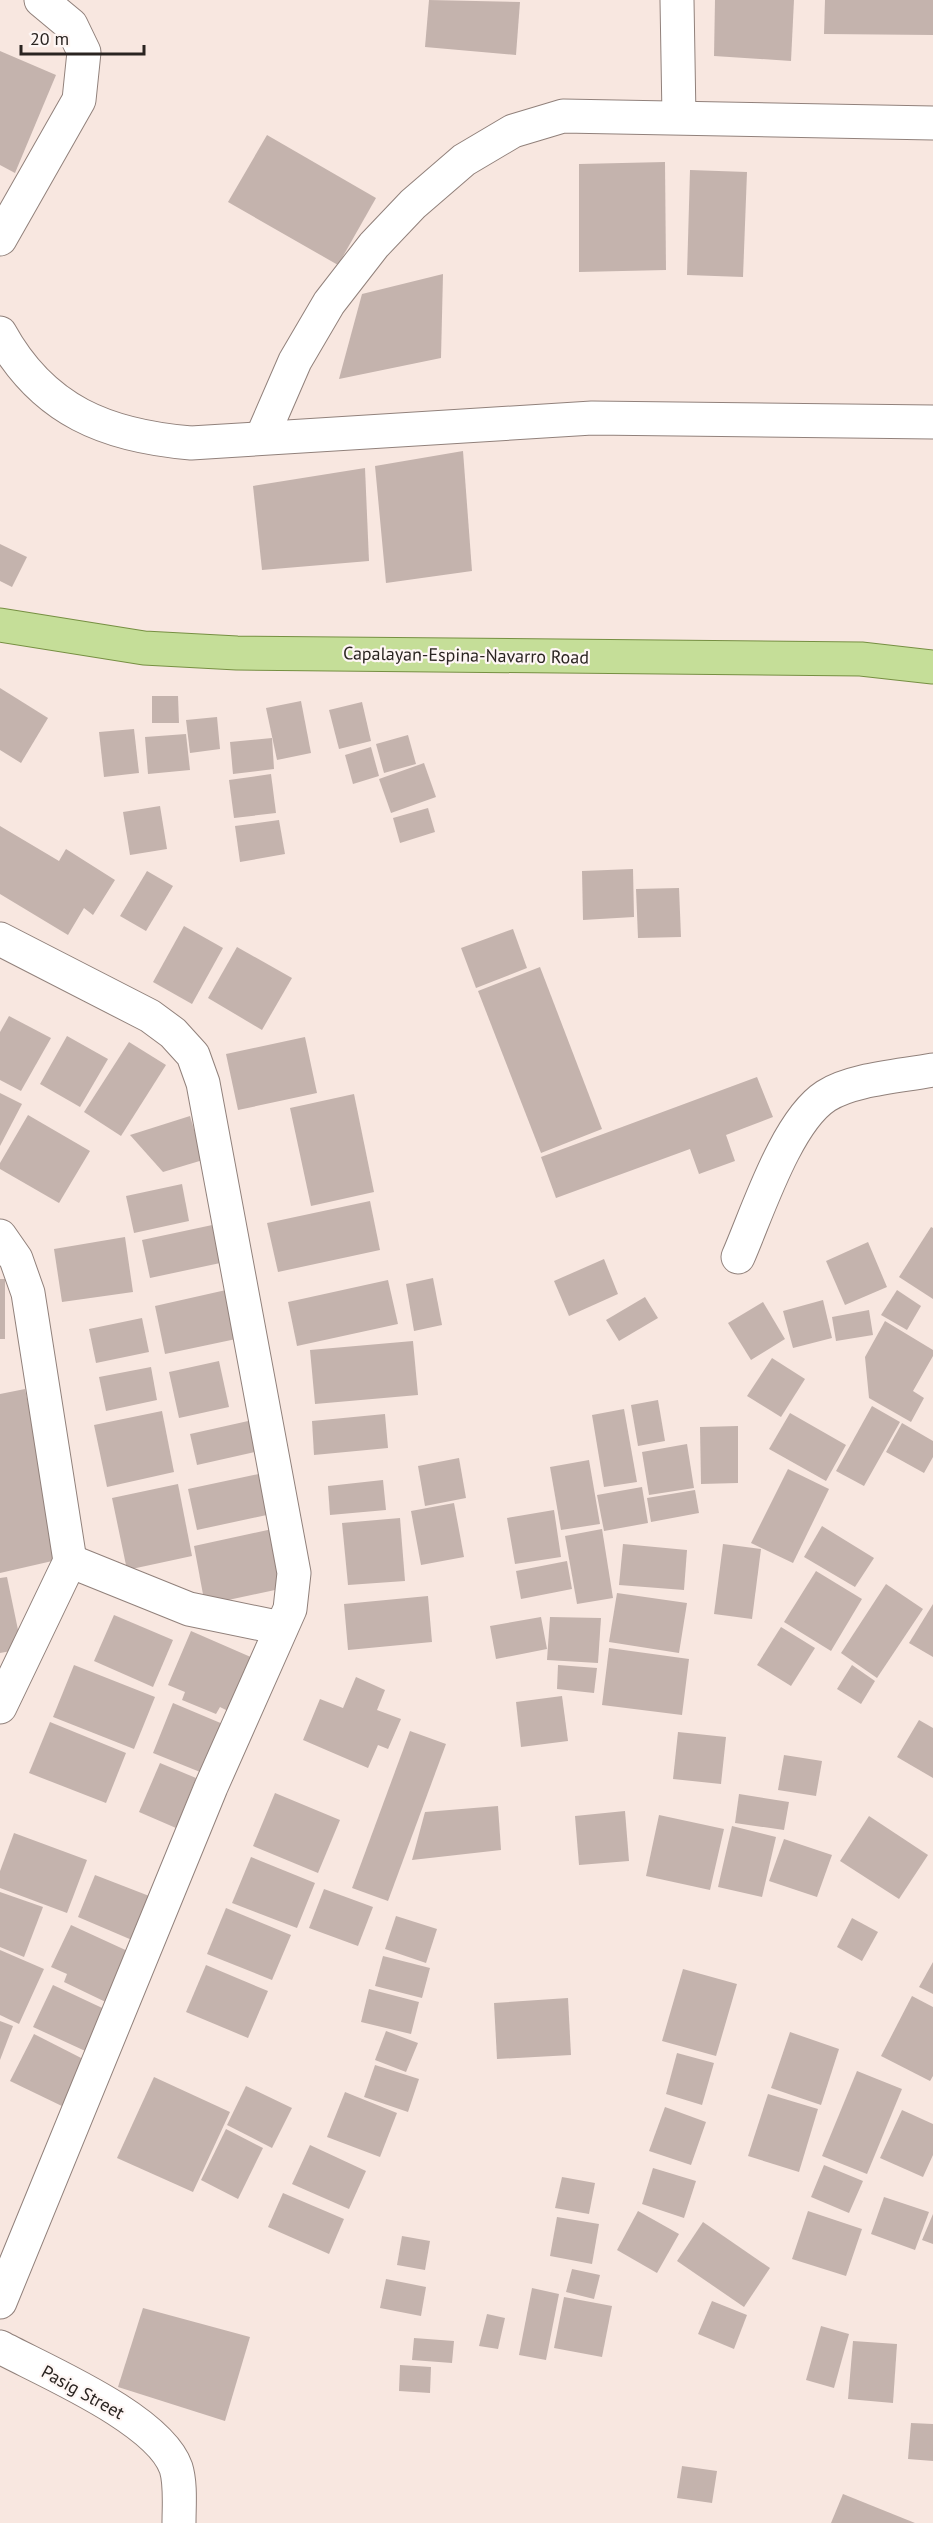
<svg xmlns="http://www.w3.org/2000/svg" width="933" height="2523" viewBox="0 0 933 2523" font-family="'PT Sans',sans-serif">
<rect width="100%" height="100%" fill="#f8e7e0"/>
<!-- building -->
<g fill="#c4b3ad">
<polygon points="429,0 520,2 516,55 425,47"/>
<polygon points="715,0 794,0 791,61 714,56"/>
<polygon points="825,0 933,0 933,35 824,34"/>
<polygon points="0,51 56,75 15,173 0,165"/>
<polygon points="267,135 376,198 338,265 228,202"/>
<polygon points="665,162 666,270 579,272 579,164"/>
<polygon points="690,170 747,172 743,277 687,275"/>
<polygon points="443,274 441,358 339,379 362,294"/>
<polygon points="463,451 472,571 386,583 375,466"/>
<polygon points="365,468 369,561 262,570 253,486"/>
<polygon points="0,544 27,557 12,587 0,581"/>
<polygon points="0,688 48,718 21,763 0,750"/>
<polygon points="152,696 178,696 179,723 152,723"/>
<polygon points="301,701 311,753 277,760 266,708"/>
<polygon points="362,702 371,741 339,749 329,710"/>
<polygon points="217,717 220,749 190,753 186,720"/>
<polygon points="134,729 139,773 104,777 99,732"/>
<polygon points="186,734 190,770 148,774 145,737"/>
<polygon points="408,735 416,764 384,773 376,744"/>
<polygon points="272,738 274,769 233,774 230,742"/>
<polygon points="371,747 379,776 353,784 345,755"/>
<polygon points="424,763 436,797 391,813 379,779"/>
<polygon points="271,774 276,813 234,818 229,780"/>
<polygon points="160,806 167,849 130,855 123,812"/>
<polygon points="428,808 435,832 400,843 393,818"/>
<polygon points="279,820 285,854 240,862 235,826"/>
<polygon points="0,826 59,861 66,849 115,880 93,915 84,908 68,935 0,894"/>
<polygon points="633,869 634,917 583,920 582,871"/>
<polygon points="147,871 173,886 146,931 120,916"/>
<polygon points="679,888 681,937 638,938 636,889"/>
<polygon points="184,926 223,948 192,1004 153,982"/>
<polygon points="513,929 527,968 476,988 461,948"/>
<polygon points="237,947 292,978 262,1030 208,998"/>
<polygon points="540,967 602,1129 541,1153 478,991"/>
<polygon points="9,1016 51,1038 21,1091 0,1080 0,1032"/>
<polygon points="67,1036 108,1059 80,1107 40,1084"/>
<polygon points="305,1037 317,1093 238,1110 226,1054"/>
<polygon points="129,1042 166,1065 121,1136 84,1112"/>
<polygon points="757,1077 773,1117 726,1135 735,1161 699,1174 690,1149 556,1198 541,1157"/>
<polygon points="0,1093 22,1104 0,1146"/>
<polygon points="354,1094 374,1192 311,1206 290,1108"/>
<polygon points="28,1115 90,1151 59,1203 0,1169 0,1163"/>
<polygon points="190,1116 203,1160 163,1172 130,1135"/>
<polygon points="182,1184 189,1221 134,1233 126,1196"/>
<polygon points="370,1201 380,1250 278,1272 267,1223"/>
<polygon points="217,1224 225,1262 150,1278 142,1240"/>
<polygon points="931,1227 933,1228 933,1299 899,1277"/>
<polygon points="125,1237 133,1292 62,1302 54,1249"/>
<polygon points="868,1242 887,1287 845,1305 826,1261"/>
<polygon points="604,1259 618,1294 569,1316 554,1281"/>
<polygon points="433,1278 442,1325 414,1331 406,1284"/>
<rect x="0" y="1279" width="5" height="60"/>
<polygon points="388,1280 398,1324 297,1346 288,1302"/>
<polygon points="226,1290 236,1339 165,1354 155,1306"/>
<polygon points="897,1290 921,1306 907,1330 881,1315"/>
<polygon points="645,1297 658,1318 619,1341 606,1320"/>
<polygon points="823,1300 832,1338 793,1348 783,1311"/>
<polygon points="763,1302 785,1339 751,1360 728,1323"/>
<polygon points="869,1310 873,1335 836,1341 832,1317"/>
<polygon points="142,1318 149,1352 96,1363 89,1329"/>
<polygon points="885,1321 933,1350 933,1356 913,1391 924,1398 911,1422 869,1398 865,1357"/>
<polygon points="413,1341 418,1395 315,1404 310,1350"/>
<polygon points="772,1358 805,1379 781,1417 747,1396"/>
<polygon points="219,1361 229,1407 179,1418 169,1372"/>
<polygon points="151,1367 157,1400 106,1411 99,1377"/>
<polygon points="25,1389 61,1559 0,1573 0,1394"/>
<polygon points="658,1400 665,1441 638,1446 631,1405"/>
<polygon points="872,1406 900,1422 864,1486 836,1471"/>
<polygon points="624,1409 637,1482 604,1487 592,1415"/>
<polygon points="162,1411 174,1472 107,1487 94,1425"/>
<polygon points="790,1413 846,1445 826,1481 769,1449"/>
<polygon points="385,1414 388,1448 314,1455 312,1421"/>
<polygon points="257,1419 264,1450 197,1465 190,1434"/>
<polygon points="902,1423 933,1441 933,1457 924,1473 886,1452"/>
<polygon points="738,1426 738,1483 701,1484 700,1427"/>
<polygon points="687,1444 694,1488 649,1495 642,1452"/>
<polygon points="459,1458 466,1498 425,1506 418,1466"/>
<polygon points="589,1460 600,1524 561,1530 550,1467"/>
<polygon points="788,1469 829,1489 793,1563 751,1543"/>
<polygon points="268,1472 276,1513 197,1530 188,1489"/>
<polygon points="383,1480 386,1510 330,1515 328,1486"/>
<polygon points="178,1484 192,1556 127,1570 112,1498"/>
<polygon points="642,1487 648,1523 604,1531 597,1495"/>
<polygon points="695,1490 699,1513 651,1522 647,1498"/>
<polygon points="454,1503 464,1557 421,1565 411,1511"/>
<polygon points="554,1510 561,1557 515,1564 507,1518"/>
<polygon points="400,1518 405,1581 348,1585 342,1523"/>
<polygon points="822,1526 874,1558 855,1587 804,1557"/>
<polygon points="277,1528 289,1587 205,1605 194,1546"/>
<polygon points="602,1529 613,1598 577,1604 565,1536"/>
<polygon points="623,1544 687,1550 684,1590 619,1585"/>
<polygon points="723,1544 761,1549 752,1619 714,1614"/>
<polygon points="567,1561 572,1589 521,1599 516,1571"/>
<polygon points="816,1571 862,1599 831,1651 784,1622"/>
<polygon points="7,1577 22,1649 0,1653 0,1578"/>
<polygon points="886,1584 923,1609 877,1678 841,1653"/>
<polygon points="617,1593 687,1603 679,1653 609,1642"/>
<polygon points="428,1596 432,1642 348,1650 344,1604"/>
<polygon points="933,1604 933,1657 909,1643"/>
<polygon points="114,1615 173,1640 153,1687 94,1661"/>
<polygon points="541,1617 547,1649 496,1659 490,1626"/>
<polygon points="550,1617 601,1618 598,1663 547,1660"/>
<polygon points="781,1627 815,1648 791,1686 757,1665"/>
<polygon points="191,1631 253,1658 230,1712 220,1707 216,1714 182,1700 185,1692 168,1685"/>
<polygon points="609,1648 689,1659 682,1715 602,1705"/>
<polygon points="74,1665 155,1697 134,1749 53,1717"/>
<polygon points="558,1665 597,1668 594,1693 557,1689"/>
<polygon points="852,1665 875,1681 861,1704 837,1689"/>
<polygon points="356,1677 385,1690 377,1710 401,1719 388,1749 378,1745 368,1768 303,1740 320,1699 343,1708"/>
<polygon points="562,1696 568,1741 521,1747 516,1702"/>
<polygon points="173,1703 230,1727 210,1776 153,1753"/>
<polygon points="919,1720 933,1728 933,1778 897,1757"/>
<polygon points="50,1722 126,1753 106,1803 29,1773"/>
<polygon points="410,1731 446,1744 388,1901 352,1888"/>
<polygon points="678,1732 726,1737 721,1784 673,1779"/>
<polygon points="784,1755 822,1761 816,1796 778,1790"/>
<polygon points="160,1763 196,1778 176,1828 139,1812"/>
<polygon points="275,1793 340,1820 318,1873 253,1846"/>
<polygon points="739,1794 789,1802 784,1830 735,1823"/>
<polygon points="498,1806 501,1850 412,1860 425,1812"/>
<polygon points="625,1811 629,1861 579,1865 575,1816"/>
<polygon points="659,1815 724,1829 710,1890 646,1876"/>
<polygon points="869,1816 928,1855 899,1899 840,1861"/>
<polygon points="732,1826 776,1837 762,1897 718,1887"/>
<polygon points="14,1833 87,1860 67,1913 0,1888 0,1871"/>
<polygon points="784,1839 832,1855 817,1897 769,1881"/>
<polygon points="251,1857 315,1883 297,1928 232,1903"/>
<polygon points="95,1875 157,1899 139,1943 78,1917"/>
<polygon points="324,1889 373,1907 358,1946 309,1928"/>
<polygon points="0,1892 43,1907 24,1957 0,1947"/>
<polygon points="226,1908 291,1935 272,1980 207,1954"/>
<polygon points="396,1916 437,1929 426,1963 385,1949"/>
<polygon points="852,1918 878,1932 862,1961 837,1947"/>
<polygon points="71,1925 132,1953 114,2006 64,1982 67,1974 51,1967"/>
<polygon points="0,1950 44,1969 19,2024 0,2015"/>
<polygon points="383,1956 430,1968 422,1998 375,1986"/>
<polygon points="933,1962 933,1994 919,1987"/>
<polygon points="206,1965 268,1991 248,2038 186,2012"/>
<polygon points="683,1969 737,1984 716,2056 662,2041"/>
<polygon points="53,1985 113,2013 94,2055 33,2027"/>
<polygon points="369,1989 419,2002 411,2034 361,2022"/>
<polygon points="912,1996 933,2007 933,2076 930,2081 881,2056"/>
<polygon points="568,1998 571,2055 497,2059 494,2003"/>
<polygon points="0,2021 13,2026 0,2060"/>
<polygon points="386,2031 418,2043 406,2072 375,2060"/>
<polygon points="790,2032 839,2049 821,2105 771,2088"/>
<polygon points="34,2034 89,2062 66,2108 10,2081"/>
<polygon points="677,2053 714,2063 702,2105 666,2094"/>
<polygon points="375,2065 419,2079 408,2112 364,2097"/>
<polygon points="857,2071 902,2089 867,2174 822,2156"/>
<polygon points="154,2077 230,2112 193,2192 117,2158"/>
<polygon points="246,2086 292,2108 272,2148 227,2125"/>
<polygon points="345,2092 397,2113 380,2157 327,2137"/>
<polygon points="768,2094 818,2109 799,2172 748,2156"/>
<polygon points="665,2107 706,2122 691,2165 649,2151"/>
<polygon points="902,2110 933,2124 933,2155 923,2177 880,2158"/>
<polygon points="226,2129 263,2148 238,2199 201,2180"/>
<polygon points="310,2145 366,2171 349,2209 292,2184"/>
<polygon points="824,2165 863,2181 849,2213 811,2197"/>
<polygon points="653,2168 696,2181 684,2218 642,2204"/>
<polygon points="562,2177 595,2183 589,2214 555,2208"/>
<polygon points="283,2193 344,2219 329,2254 268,2227"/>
<polygon points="884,2197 929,2212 915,2250 871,2234"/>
<polygon points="638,2211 679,2234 657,2273 617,2250"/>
<polygon points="808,2211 862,2229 846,2276 792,2259"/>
<polygon points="933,2214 933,2244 922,2240"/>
<polygon points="557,2217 599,2224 592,2264 550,2256"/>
<polygon points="703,2222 770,2268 744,2307 677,2261"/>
<polygon points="402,2236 430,2241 425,2270 397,2265"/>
<polygon points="572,2269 600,2275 594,2299 566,2292"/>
<polygon points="386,2279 426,2287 421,2316 380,2308"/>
<polygon points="532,2288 559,2294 546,2360 519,2355"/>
<polygon points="564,2297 612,2306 602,2357 554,2348"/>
<polygon points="712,2301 747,2315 734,2349 698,2334"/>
<polygon points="143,2308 250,2337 225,2421 118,2387"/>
<polygon points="487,2314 505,2318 498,2349 479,2346"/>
<polygon points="821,2326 849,2334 834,2388 806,2380"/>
<polygon points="414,2338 454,2341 452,2363 412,2360"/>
<polygon points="853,2341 897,2344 893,2403 848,2399"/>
<polygon points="400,2365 431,2367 430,2393 399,2391"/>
<polygon points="911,2423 933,2424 933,2461 908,2459"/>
<polygon points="682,2466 717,2471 712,2503 677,2498"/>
<polygon points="843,2494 915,2523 831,2523"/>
</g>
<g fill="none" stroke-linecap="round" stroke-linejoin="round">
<!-- minor casing -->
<g stroke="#91817b" stroke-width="35">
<g id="minor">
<polyline points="677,0 679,117"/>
<polyline points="0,239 79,100 84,52 71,25 41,0"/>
<path d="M0,333C43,411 107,436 191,443L592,418L933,422"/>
<polyline points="262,437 295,361 329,303 374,245 413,204 464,160 513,131 563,116 933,123"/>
<polyline points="0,939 150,1016 173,1033 193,1055 203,1083 294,1573 290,1609 211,1787 0,2302"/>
<polyline points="0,1236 16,1259 28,1293 70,1561 0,1707"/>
<path d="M738,1257C757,1214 786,1122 826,1096C852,1079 902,1076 933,1070"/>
<polyline points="70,1561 189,1609 281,1628"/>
<path d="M0,2347C45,2371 159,2419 176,2468C181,2484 179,2506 179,2523"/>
</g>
</g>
<!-- primary casing -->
<g stroke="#768f42" stroke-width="35">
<polyline id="primary" points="0,625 144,648 237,653 861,659 933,667"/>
</g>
<!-- minor -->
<use href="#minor" stroke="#fff" stroke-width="33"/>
<!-- primary -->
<use href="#primary" stroke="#c5de98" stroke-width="33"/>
</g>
<g text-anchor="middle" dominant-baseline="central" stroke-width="4.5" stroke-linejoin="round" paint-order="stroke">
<!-- street labels -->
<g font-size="18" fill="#2a2421" stroke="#fef6f4">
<text transform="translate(466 655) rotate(1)">Capalayan-Espina-Navarro Road</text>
<text transform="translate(83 2392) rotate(29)">Pasig Street</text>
</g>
</g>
<!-- scale -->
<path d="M21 45v9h123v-9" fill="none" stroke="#2a2421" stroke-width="3"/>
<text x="30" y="45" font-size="18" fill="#2a2421" stroke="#fef6f4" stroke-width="4.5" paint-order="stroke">20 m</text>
</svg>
